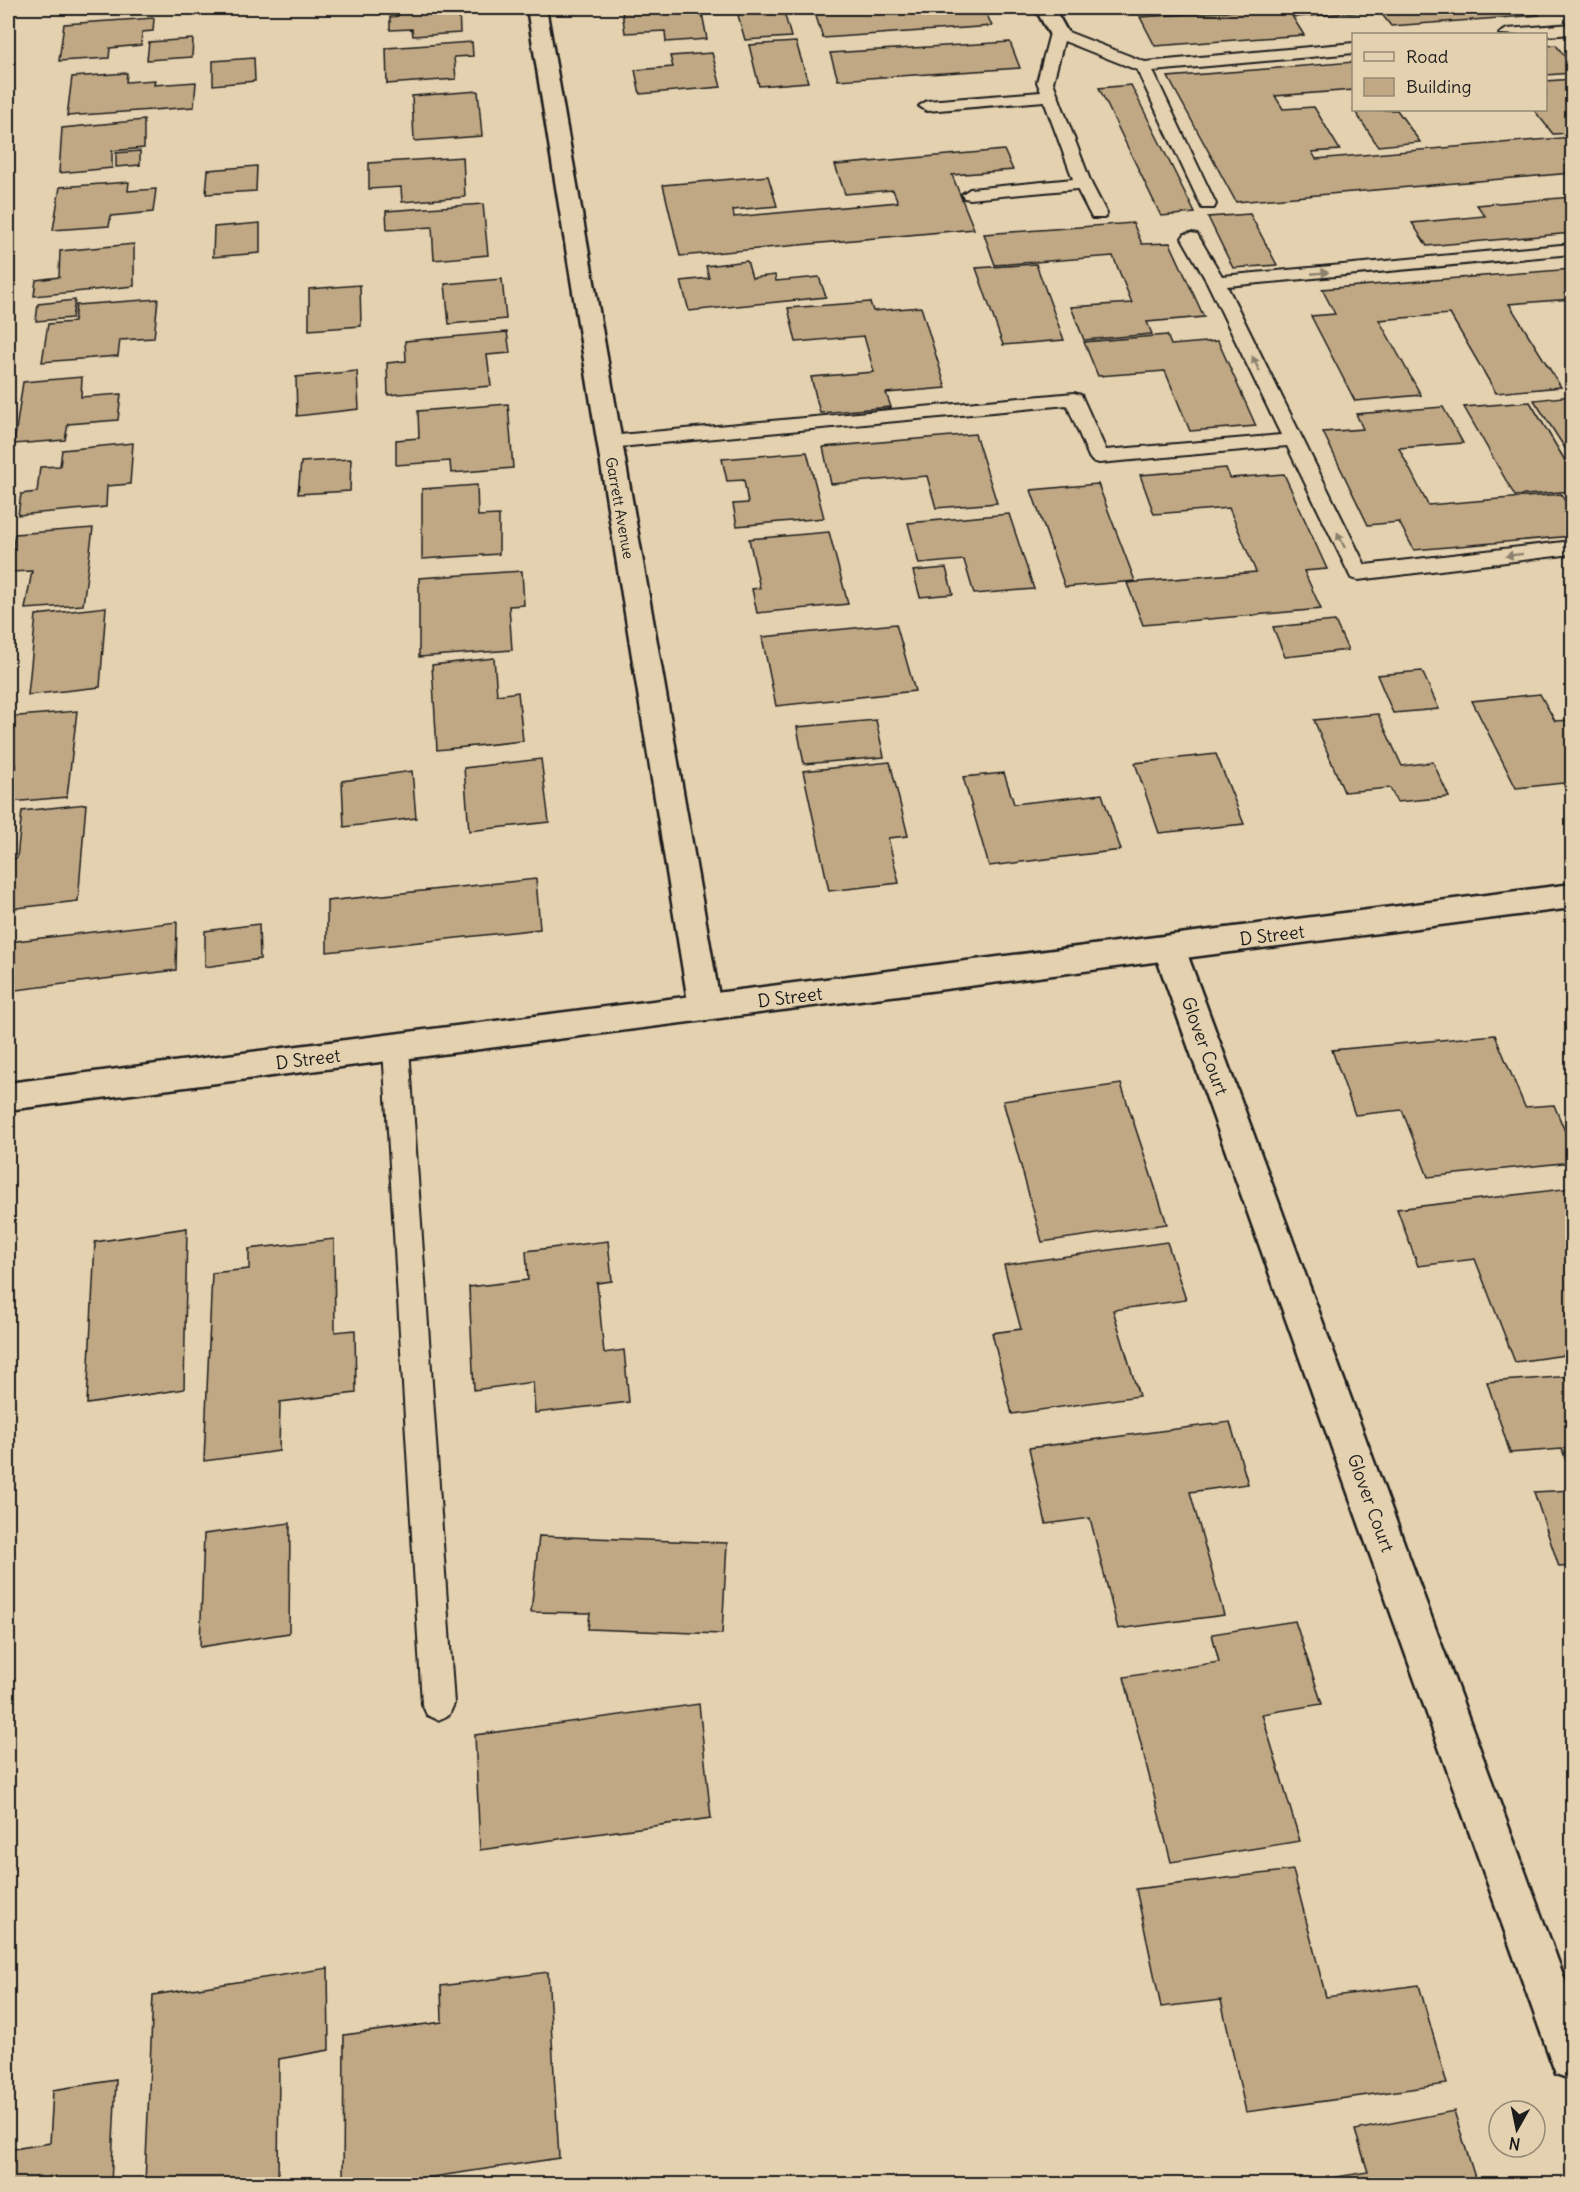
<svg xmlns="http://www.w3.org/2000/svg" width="1580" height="2192" viewBox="0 0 1580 2192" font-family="Delius,sans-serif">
<rect width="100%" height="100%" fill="#e4d1af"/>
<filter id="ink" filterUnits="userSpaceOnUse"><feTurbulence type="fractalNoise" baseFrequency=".0167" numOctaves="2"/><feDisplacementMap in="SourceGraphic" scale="12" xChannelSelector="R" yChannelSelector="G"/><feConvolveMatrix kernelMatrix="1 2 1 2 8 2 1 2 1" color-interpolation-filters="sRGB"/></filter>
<g filter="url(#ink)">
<!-- building -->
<g fill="#c0a884" stroke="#1c1c1c" stroke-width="1.5">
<polygon points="397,8 459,8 460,33 413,36 412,29 390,30 390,17 398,16"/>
<polygon points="701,8 707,39 666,42 665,31 625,33 622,11"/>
<polygon points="736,8 783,8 791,37 745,40"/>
<polygon points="858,8 927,8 928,10 984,8 992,26 823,38 814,10"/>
<polygon points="1287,8 1304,35 1155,46 1140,17"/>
<polygon points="1289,8 1376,8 1378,11 1295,17"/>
<polygon points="1377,8 1533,8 1539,15 1391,26"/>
<polygon points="154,18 153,31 142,32 141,45 110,48 109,58 59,61 64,24"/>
<polygon points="193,39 192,57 147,60 149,42"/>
<polygon points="472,42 473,56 454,57 456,79 387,84 386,48"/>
<polygon points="796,42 808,82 759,86 749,45"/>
<polygon points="1010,42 1020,68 838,80 830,53"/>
<polygon points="1556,45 1572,66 1572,73 1546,75 1546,46"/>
<polygon points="712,53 721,87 640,94 635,70 673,67 670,56"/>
<polygon points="254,58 255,81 213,85 213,61"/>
<polygon points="1354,62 1354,90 1275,96 1283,109 1314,107 1340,150 1312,152 1316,159 1572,137 1572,173 1236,202 1168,77"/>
<polygon points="127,73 126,82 155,80 154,85 196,82 194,107 67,116 72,77"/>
<polygon points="1572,79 1572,133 1553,134 1534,110 1546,110 1546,81"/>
<polygon points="1131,85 1195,213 1161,216 1099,88"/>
<polygon points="478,91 482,136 414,141 412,96"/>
<polygon points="1354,110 1397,110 1420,142 1378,146"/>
<polygon points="144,120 144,148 112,151 112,168 59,173 62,128"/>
<polygon points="1004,150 1013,170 952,175 974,229 680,256 663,185 768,176 777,206 733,210 734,217 898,202 893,190 845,194 835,165"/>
<polygon points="140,151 140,165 116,167 116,153"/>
<polygon points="463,157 465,197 402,202 401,187 369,189 369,163"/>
<polygon points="257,166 256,191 206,194 208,170"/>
<polygon points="129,182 128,191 156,189 153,212 111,216 109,226 53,230 60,187"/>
<polygon points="1572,197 1572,233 1427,246 1412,223 1485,216 1477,205"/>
<polygon points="483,204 488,255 434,260 432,227 387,230 386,211"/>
<polygon points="1250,214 1277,265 1233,268 1208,217"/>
<polygon points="260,223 260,253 213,257 214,227"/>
<polygon points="1133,223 1142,244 1170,243 1204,317 1147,322 1152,334 1084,340 1071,307 1132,303 1113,256 995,265 984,234"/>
<polygon points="134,244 134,286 34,296 36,280 59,277 60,251"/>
<polygon points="747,261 752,278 775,275 776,281 819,277 826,297 689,311 681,281 709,278 706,266"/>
<polygon points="1036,264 1064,340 1003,345 976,268"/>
<polygon points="1572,269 1572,299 1509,304 1561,387 1496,393 1450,314 1379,320 1421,395 1355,401 1311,316 1335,314 1322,289"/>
<polygon points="502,279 506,319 449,324 445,284"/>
<polygon points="360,285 361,326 309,330 309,289"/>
<polygon points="158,299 154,338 120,340 118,356 42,362 48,324 74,322 76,305"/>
<polygon points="75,300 72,318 36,321 38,304"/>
<polygon points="870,302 873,311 921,307 946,388 886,393 891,407 820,413 811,377 874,372 864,336 796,342 788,308"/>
<polygon points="507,332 510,353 487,355 491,386 388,395 387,363 406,361 405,341"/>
<polygon points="1167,335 1171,345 1218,341 1256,426 1190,431 1165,371 1098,376 1084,342"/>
<polygon points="357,371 359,409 297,416 296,377"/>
<polygon points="82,377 81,397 121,394 118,420 68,424 65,440 14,444 23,382"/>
<polygon points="1572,396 1572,459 1534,400"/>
<polygon points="1530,402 1572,472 1572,491 1515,496 1464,407"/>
<polygon points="508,404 513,468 451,473 450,461 396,465 396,440 419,438 418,411"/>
<polygon points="1443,407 1463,443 1399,448 1428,505 1561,494 1572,514 1572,536 1414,550 1399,522 1368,525 1323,432 1363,429 1356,414"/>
<polygon points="975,434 997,503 936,508 927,476 831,484 823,447"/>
<polygon points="133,443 130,484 107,486 106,507 18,515 21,494 37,492 40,467 60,466 62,450"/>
<polygon points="807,452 824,518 737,526 733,504 748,503 744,480 727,481 722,459"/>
<polygon points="351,459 350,491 298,494 301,462"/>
<polygon points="1226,468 1230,478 1284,474 1327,569 1304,571 1321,609 1143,625 1127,583 1256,572 1229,508 1154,514 1140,475"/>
<polygon points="1098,484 1135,581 1065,587 1031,490"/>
<polygon points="477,485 478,516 499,515 499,554 422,559 422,489"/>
<polygon points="1009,514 1034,589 974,594 964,560 919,564 908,523"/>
<polygon points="93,528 83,605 25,609 32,571 9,572 15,534"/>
<polygon points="829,532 848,604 757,613 752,589 760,588 749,539"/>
<polygon points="946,568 953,594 920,597 913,571"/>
<polygon points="522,571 524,605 509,606 512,650 419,657 419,578"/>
<polygon points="106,607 100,687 28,695 36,615"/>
<polygon points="1335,621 1348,650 1285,657 1273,627"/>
<polygon points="896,624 915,691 776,706 762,637"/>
<polygon points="494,658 497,695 518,692 523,741 437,750 432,665"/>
<polygon points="1422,671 1439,709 1393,713 1377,675"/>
<polygon points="1540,694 1555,721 1572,720 1572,802 1563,783 1516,788 1472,701"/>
<polygon points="77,711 67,797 11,802 16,764 8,764 8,717"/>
<polygon points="1378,714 1402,766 1433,762 1449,797 1397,802 1390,788 1344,792 1314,720"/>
<polygon points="876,720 884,757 804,764 797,727"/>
<polygon points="1216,754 1244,824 1159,833 1135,763"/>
<polygon points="541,759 549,822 469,831 464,768"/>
<polygon points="890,762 908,836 888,838 899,883 829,891 803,771"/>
<polygon points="412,771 416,818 344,827 342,781"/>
<polygon points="1004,773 1014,804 1102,794 1121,850 989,866 963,777"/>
<polygon points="86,804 78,901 8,909 8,860 17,858 22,811"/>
<polygon points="536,879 540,929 327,952 327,901"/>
<polygon points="177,922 176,970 8,991 8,942"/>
<polygon points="259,924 260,959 205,967 205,931"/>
<polygon points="1495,1035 1525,1107 1554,1105 1572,1148 1572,1162 1428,1177 1402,1110 1355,1115 1332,1050"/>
<polygon points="1121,1084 1167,1224 1042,1242 1003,1101"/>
<polygon points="1572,1188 1572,1354 1515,1362 1475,1259 1418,1266 1397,1209"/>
<polygon points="187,1228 184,1389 87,1404 95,1242"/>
<polygon points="334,1239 335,1332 355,1330 356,1393 280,1402 279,1451 204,1461 212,1273 249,1269 249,1249"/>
<polygon points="608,1241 612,1281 597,1283 604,1353 624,1350 629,1402 535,1413 533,1382 474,1390 469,1287 528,1280 526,1251"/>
<polygon points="1167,1242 1186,1300 1113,1310 1139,1396 1012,1414 992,1333 1021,1329 1004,1265"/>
<polygon points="1572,1376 1572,1479 1562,1449 1510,1453 1487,1382"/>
<polygon points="1230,1422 1248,1484 1190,1492 1224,1615 1118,1629 1090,1518 1046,1524 1029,1448"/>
<polygon points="1572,1490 1572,1566 1559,1567 1534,1492"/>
<polygon points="290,1523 289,1633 200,1647 204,1534"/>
<polygon points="539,1536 727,1543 722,1634 588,1629 590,1613 531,1612"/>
<polygon points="1295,1621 1322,1704 1262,1714 1300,1841 1171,1862 1124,1677 1219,1662 1212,1634"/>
<polygon points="699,1704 711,1818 480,1850 475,1735"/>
<polygon points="1293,1870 1326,1997 1419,1985 1447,2084 1246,2112 1221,2000 1161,2007 1136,1889"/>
<polygon points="328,1968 329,2050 279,2059 278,2184 145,2184 153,1995"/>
<polygon points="548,1972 559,2158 386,2184 343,2184 344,2035 442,2022 441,1986"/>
<polygon points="116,2080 111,2184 8,2184 8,2150 50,2143 53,2090"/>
<polygon points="1454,2111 1477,2184 1293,2184 1368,2172 1355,2130"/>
</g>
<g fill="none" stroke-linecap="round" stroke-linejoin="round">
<!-- service casing -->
<g stroke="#1c1c1c" stroke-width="4">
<g id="service">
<polygon points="1572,24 1572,34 1546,36 1499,34 1507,29"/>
<polygon points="1058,28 1145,62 1354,43 1354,53 1153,71 1216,204 1214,208 1202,208 1200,204 1137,70 1064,41 1053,82 1091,183 1107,214 1104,218 1092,218 1077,189 970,199 964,198 962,194 970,189 1073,179 1044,101 927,111 919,106 927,101 1041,92 1037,82 1050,33"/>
<polygon points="1191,233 1197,234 1222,276 1572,244 1572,254 1227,286 1365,565 1572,541 1572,554 1358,580 1351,578 1287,446 1099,463 1092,461 1089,457 1067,405 609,448 602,446 599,442 602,438 609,436 1074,393 1081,395 1083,399 1106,450 1281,435 1207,282 1182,238 1185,234"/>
<polygon points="396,1038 405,1041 409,1048 454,1704 449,1715 438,1720 427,1715 422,1704 383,1048 387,1041"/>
</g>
</g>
<!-- minor casing -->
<g stroke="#1c1c1c" stroke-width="5">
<g id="minor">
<polygon points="527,8 546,8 721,1008 716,1017 705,1021 694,1017 689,1008"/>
<polygon points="1035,8 1054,8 1068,33 1065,37 1051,37"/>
<polygon points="1169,936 1180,939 1185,948 1572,1999 1572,2080 1556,2074 1550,2058 1153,948 1158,939"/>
</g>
</g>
<!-- tertiary casing -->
<g stroke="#1c1c1c" stroke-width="5">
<polygon id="tertiary" points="1572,884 1572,908 8,1110 8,1083"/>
</g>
<!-- service -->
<use href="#service" fill="#e4d1af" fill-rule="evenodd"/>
<!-- minor -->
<use href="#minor" fill="#e4d1af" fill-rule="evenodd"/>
<!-- tertiary -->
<use href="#tertiary" fill="#e4d1af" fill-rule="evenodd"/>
</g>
<!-- one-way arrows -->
<defs><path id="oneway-solid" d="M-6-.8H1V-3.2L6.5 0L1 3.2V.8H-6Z" transform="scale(1.5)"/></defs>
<g fill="#8a806d">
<use href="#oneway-solid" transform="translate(1320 273) rotate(-5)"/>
<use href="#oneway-solid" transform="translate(1256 364) rotate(-116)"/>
<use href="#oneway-solid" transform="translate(1341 540) rotate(-116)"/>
<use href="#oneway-solid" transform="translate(1514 555) rotate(173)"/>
</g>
</g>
<g text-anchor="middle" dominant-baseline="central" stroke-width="4.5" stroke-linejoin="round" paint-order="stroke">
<!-- far-street labels -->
<g font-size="15" fill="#1c1c1c" stroke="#e4d1af">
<text transform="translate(620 508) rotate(80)">Garrett Avenue</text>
</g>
<!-- street labels -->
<g font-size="18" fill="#1c1c1c" stroke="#e4d1af">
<text transform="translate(1272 935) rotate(-7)">D Street</text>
<text transform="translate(790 997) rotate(-7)">D Street</text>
<text transform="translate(1205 1046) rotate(70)">Glover Court</text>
<text transform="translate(308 1059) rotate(-7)">D Street</text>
<text transform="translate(1371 1503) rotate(70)">Glover Court</text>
</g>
</g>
<!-- margin -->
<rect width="1580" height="2192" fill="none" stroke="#e4d1af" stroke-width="30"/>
<rect x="15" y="15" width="1550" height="2162" fill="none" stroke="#1c1c1c" stroke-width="2" filter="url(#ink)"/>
<!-- legend -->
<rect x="1352" y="33" width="195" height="78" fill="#e4d1af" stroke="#948974" stroke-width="1.5"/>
<rect x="1364" y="52" width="30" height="9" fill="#e4d1af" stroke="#948974" stroke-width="1.5"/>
<text x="1406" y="63" font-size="18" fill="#1c1c1c">Road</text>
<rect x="1364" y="78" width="30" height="18" fill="#c0a884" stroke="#948974" stroke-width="1.5"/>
<text x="1406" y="93" font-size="18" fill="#1c1c1c">Building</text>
<!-- north arrow -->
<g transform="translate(1517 2129) rotate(189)"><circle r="28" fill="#e4d1af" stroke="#948974" stroke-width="1.5"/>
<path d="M0-4.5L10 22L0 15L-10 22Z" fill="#1c1c1c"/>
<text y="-9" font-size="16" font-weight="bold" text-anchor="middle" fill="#1c1c1c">N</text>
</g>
</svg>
